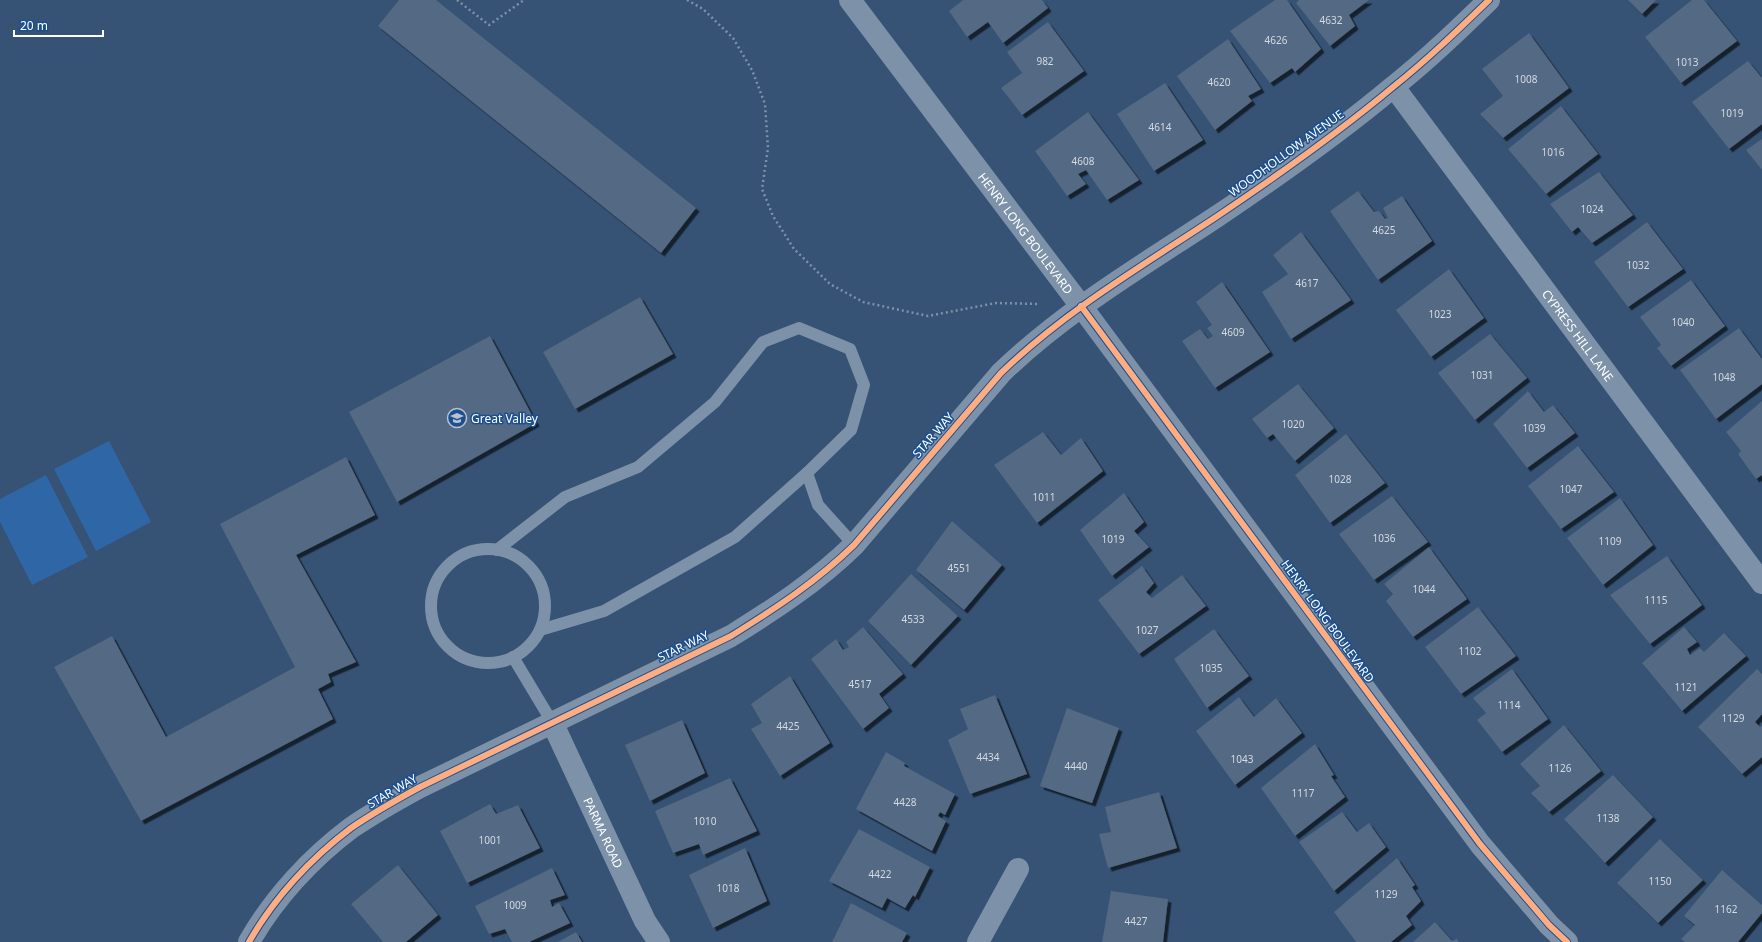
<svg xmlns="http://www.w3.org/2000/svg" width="1762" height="942" viewBox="0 0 1762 942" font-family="'Noto Sans',sans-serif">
<defs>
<filter id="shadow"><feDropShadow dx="3.5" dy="3.5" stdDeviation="0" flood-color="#0009"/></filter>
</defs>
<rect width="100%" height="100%" fill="#365274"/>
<!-- green -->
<g fill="#2f66a5">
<polygon points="109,441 151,522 96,551 54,469"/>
<polygon points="46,475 88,557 32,585 0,522 0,499"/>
</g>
<!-- building -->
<g fill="#526984" filter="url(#shadow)">
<polygon points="399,0 436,0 696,208 661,253 378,26"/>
<polygon points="963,0 1042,0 1048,8 1003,43 988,22 967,37 949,11"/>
<polygon points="1275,0 1287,0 1321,49 1295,72 1292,68 1270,83 1230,31"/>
<polygon points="1299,0 1369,0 1349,15 1355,26 1330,46 1296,3"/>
<polygon points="1628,0 1656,0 1642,14"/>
<polygon points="1692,0 1704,0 1737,41 1681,83 1645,37"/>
<polygon points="1048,22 1084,71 1022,115 1001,88 1022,73 1007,52"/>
<polygon points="1529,33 1569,88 1503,138 1480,114 1503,96 1482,69"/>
<polygon points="1228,39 1261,89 1248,96 1252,101 1215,130 1177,76"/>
<polygon points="1748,61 1762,78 1762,124 1729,149 1692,102"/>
<polygon points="1165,83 1203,140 1154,171 1117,114"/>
<polygon points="1561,106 1598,154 1546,194 1508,149"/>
<polygon points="1088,112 1139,180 1107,200 1086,170 1078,174 1086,184 1067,196 1035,151"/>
<polygon points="1762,139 1762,170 1746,150"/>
<polygon points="1599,172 1633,215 1592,243 1578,227 1572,232 1550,204"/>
<polygon points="1358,191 1374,212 1379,211 1385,219 1388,218 1383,208 1402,196 1432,241 1378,280 1330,211"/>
<polygon points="1647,222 1683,269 1628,307 1594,262"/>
<polygon points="1301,232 1351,300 1291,339 1262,292 1288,274 1273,255"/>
<polygon points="1449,269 1484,318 1431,357 1396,310"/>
<polygon points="1691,280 1725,326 1671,366 1657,348 1661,345 1640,317"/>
<polygon points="1222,282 1270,352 1215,388 1182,341 1200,329 1208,339 1213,336 1207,328 1212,325 1196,302"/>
<polygon points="640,297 673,354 575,409 543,352"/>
<polygon points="1739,328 1762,359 1762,384 1716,419 1680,370"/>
<polygon points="1490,334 1527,378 1475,420 1438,373"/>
<polygon points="490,336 536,423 397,502 349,412"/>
<polygon points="1298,384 1334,428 1295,461 1273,434 1267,438 1252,419"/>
<polygon points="1528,391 1544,412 1553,405 1575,433 1527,468 1493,424"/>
<polygon points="1762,401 1762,475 1756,479 1738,454 1741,451 1726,432"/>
<polygon points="1043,432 1061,455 1081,438 1103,471 1037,523 994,465"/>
<polygon points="1346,434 1385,483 1330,523 1295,475"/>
<polygon points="1578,446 1614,492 1561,529 1528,486"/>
<polygon points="346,457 375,515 296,555 356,662 328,674 331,682 318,689 333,719 141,821 54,667 112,636 166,737 295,667 220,524"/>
<polygon points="1124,493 1144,522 1134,531 1149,547 1112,576 1080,530"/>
<polygon points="1392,496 1428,542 1374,580 1339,534"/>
<polygon points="1620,498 1653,545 1603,585 1567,538"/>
<polygon points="952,521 1002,565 964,610 916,570"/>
<polygon points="1429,547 1467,599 1413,637 1386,601 1393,594 1384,584"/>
<polygon points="1667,556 1702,605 1650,644 1610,595"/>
<polygon points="1142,566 1154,583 1146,592 1152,598 1182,575 1206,606 1139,654 1098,600"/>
<polygon points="911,574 958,616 911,665 868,621"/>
<polygon points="1478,607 1516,656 1461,694 1425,647"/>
<polygon points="863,627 903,674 879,694 889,708 863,729 811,659 836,639 843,650 849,647 846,642"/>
<polygon points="1684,627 1697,642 1687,649 1690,655 1700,648 1704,652 1724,633 1746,656 1682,711 1642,663"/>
<polygon points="1214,629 1249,676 1207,708 1174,659"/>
<polygon points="1512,669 1548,719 1502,752 1477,720 1486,713 1473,698"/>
<polygon points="1757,669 1762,674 1762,714 1755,722 1760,727 1762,726 1762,757 1742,774 1698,727"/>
<polygon points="790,676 830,743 780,776 751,729 762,723 751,704"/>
<polygon points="995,695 1027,774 970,794 948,740 968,729 960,709"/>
<polygon points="1239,697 1254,717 1276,698 1302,733 1235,785 1196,731"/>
<polygon points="1067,708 1119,728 1092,803 1040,786"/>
<polygon points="682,720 705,773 650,801 625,745"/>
<polygon points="1564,725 1601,771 1549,812 1531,793 1540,786 1520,764"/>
<polygon points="1315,744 1334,775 1331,776 1345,797 1295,836 1261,788"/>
<polygon points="886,752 905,763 904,766 955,794 945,815 940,812 938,816 946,821 932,851 856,809"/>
<polygon points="1613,775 1653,817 1605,863 1564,819"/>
<polygon points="730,778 757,831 703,855 699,844 673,853 655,811"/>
<polygon points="1159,792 1177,848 1108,868 1099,834 1111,832 1105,807"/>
<polygon points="490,804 496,814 518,805 540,848 467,883 440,831"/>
<polygon points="1342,812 1357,832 1369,823 1386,847 1334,891 1299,842"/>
<polygon points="859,829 930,867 915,897 913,895 905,908 887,898 882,908 829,881"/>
<polygon points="1660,839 1703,880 1658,923 1617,883"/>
<polygon points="745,848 767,901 713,928 689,875"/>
<polygon points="1397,858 1415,885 1412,887 1421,901 1406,916 1412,925 1391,942 1356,942 1334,912"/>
<polygon points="398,865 438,915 406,942 383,942 351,904"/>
<polygon points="552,868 565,895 550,900 552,907 559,903 570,923 529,942 512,942 505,929 489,934 475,906"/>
<polygon points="1722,870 1762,905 1762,913 1738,942 1685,942 1681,939 1695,925 1684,916"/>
<polygon points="1111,891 1168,899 1163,942 1102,942"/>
<polygon points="851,903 907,933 902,942 832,942"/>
<polygon points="1435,922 1452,941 1457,939 1459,942 1413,942"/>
<polygon points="576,932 582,942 558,942"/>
</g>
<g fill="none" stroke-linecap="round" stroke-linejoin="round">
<!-- path -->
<g stroke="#7d92a8" stroke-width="2.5" stroke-dasharray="2 3" stroke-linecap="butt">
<polyline points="457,0 489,25 524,0"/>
<polyline points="687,0 703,9 733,38 752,70 765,104 768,148 762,189 773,216 794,249 830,284 863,302 928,316 996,303 1039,304"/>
</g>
<!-- lane -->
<g stroke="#7d92a8" stroke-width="12">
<polyline points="807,473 818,505 854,545"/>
<circle cx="488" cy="606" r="57"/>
<polyline points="497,550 565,497 638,467 715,402 763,342 799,328 850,349 864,385 851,430 807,473 735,537 604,611 540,630"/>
<polyline points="513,657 552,722"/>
</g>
<!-- street -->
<g stroke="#7d92a8" stroke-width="22">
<path id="s1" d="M850,0L1081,306L1480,844L1549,925L1567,942"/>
<path id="s2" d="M1394,87L1762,583"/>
<path id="s3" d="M552,722L645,921L659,942"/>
<path d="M249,942C274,898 311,858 351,828C373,813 396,800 420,787L731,636C776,608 816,582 854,545L1001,373C1065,311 1142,266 1216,217C1277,176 1337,134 1393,87C1427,60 1458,30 1489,0"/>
<polyline points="978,942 1018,869"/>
</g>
<!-- cycleway casing -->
<g stroke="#1b4f8f" stroke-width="8">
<g id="cycleway">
<polyline points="1081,306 1480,844 1549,925 1567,942"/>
<path d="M249,942C274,898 311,858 351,828C373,813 396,800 420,787L731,636C776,608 816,582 854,545L1001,373C1065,311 1142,266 1216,217C1277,176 1337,134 1393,87C1427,60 1458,30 1489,0"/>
</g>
</g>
<!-- cycleway -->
<use href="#cycleway" stroke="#ffac80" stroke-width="6"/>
</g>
<!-- icons -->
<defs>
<g id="school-ring" transform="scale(1)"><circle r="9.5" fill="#1b4f8f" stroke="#b9c2ce" stroke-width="1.5"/><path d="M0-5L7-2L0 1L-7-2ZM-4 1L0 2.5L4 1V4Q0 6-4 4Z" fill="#b9c2ce"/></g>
</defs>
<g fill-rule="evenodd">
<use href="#school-ring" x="457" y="418"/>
</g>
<g text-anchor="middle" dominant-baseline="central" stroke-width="3" stroke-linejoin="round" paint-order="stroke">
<!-- number labels -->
<g font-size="10" fill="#d4dae0">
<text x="1331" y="20">4632</text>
<text x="1276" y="40">4626</text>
<text x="1045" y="61">982</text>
<text x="1687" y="62">1013</text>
<text x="1526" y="79">1008</text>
<text x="1219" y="82">4620</text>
<text x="1732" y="113">1019</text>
<text x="1160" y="127">4614</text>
<text x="1553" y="152">1016</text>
<text x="1083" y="161">4608</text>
<text x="1592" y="209">1024</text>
<text x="1384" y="230">4625</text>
<text x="1638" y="265">1032</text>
<text x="1307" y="283">4617</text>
<text x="1440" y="314">1023</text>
<text x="1683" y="322">1040</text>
<text x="1233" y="332">4609</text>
<text x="1482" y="375">1031</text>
<text x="1724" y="377">1048</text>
<text x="1293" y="424">1020</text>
<text x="1534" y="428">1039</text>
<text x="1340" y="479">1028</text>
<text x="1571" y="489">1047</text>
<text x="1044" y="497">1011</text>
<text x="1384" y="538">1036</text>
<text x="1113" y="539">1019</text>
<text x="1610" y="541">1109</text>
<text x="959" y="568">4551</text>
<text x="1424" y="589">1044</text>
<text x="1656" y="600">1115</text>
<text x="913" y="619">4533</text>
<text x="1147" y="630">1027</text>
<text x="1470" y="651">1102</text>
<text x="1211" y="668">1035</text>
<text x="860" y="684">4517</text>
<text x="1686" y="687">1121</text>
<text x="1509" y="705">1114</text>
<text x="1733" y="718">1129</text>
<text x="788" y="726">4425</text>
<text x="988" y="757">4434</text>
<text x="1242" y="759">1043</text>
<text x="1076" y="766">4440</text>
<text x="1560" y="768">1126</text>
<text x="1303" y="793">1117</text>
<text x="905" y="802">4428</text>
<text x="1608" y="818">1138</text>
<text x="705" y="821">1010</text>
<text x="490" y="840">1001</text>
<text x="880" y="874">4422</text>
<text x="1660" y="881">1150</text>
<text x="728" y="888">1018</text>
<text x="1386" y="894">1129</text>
<text x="515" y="905">1009</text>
<text x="1726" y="909">1162</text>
<text x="1136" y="921">4427</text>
</g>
<!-- street labels -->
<g font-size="12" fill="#fff" stroke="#1b4f8f">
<text transform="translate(1286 153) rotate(-36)">WOODHOLLOW AVENUE</text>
<text stroke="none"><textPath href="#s1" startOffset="292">HENRY LONG BOULEVARD</textPath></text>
<text stroke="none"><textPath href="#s2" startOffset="309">CYPRESS HILL LANE</textPath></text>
<text transform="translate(933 435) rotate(-49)">STAR WAY</text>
<text transform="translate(1328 621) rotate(54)">HENRY LONG BOULEVARD</text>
<text transform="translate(683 646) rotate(-26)">STAR WAY</text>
<text transform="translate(392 791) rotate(-30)">STAR WAY</text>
<text stroke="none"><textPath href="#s3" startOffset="122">PARMA ROAD</textPath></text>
</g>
<!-- poi labels -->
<g font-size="12" fill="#fff" stroke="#1b4f8f" text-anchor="start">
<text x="471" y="418">Great Valley</text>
</g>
</g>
<!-- scale -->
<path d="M14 30v6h89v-6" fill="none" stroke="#ffffff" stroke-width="2"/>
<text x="20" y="30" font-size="12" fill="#ffffff" stroke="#1b4f8f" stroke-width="3" paint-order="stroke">20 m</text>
</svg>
